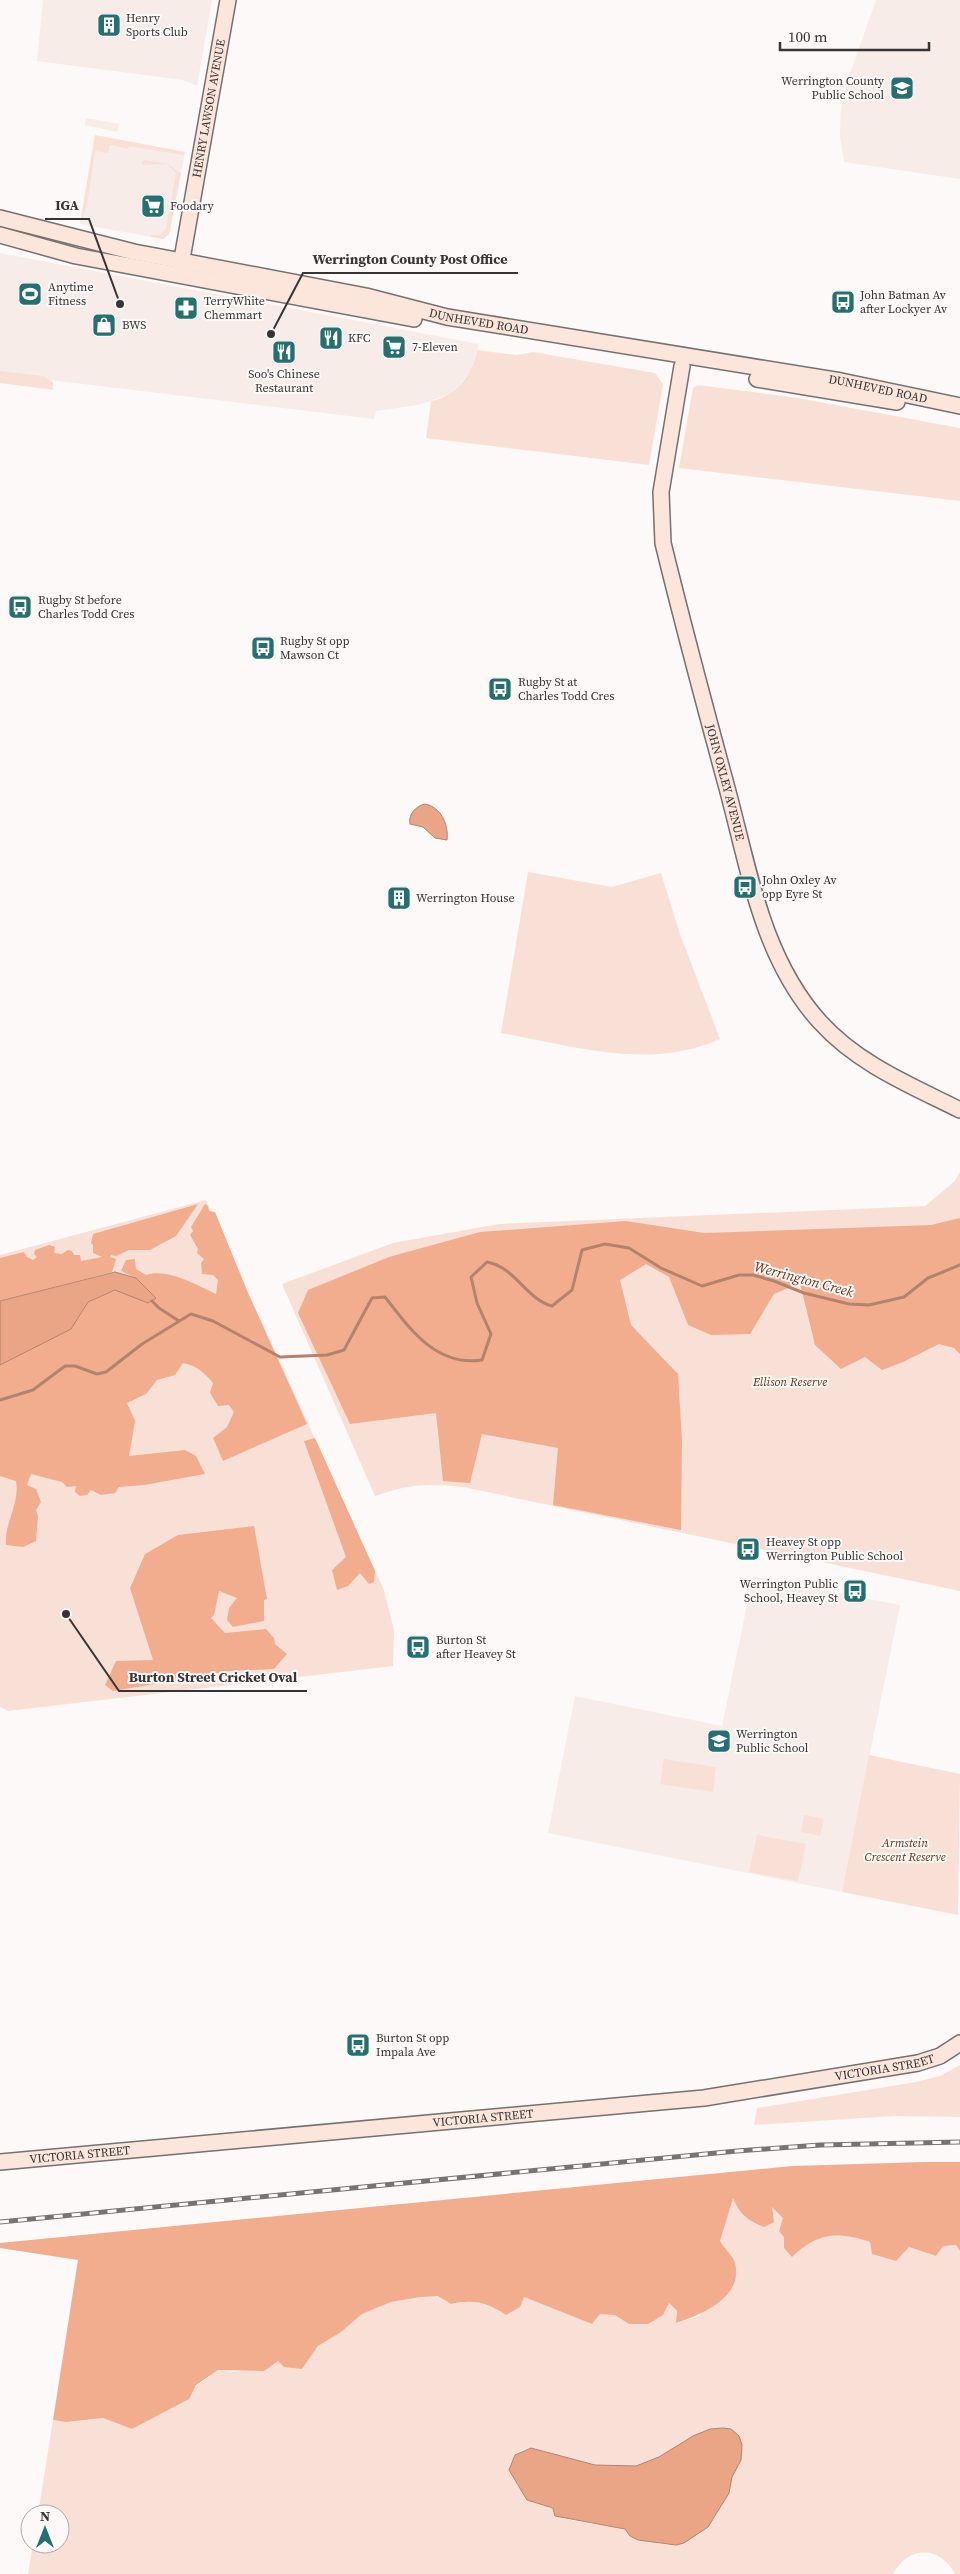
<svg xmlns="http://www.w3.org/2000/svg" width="960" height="2574" viewBox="0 0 960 2574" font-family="'Source Serif 4',serif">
<rect width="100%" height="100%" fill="#fdf9f8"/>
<!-- built -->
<g fill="#f7ece7">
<polygon points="43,0 212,0 197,86 183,80 37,61"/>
<polygon points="876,0 960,0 960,179 844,162 840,135 841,107 847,82"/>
<polygon points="86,118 119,124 117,132 85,125"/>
<polygon points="95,135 185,152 169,234 163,239 80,224"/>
<polygon points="0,253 479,344 470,371 458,387 448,395 418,405 376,411 374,419 0,374"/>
<polygon points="753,1576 900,1605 842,1892 548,1833 575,1696 722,1726"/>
</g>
<!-- green -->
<g fill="#f8e0d6" fill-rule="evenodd">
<polygon points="95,135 185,152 184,155 129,146 128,149 110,145 108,153 95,151 87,205 80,224"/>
<polygon points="144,160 167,164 181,173 169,234 163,239 150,237 150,235 161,235 166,229 176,173 167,164 143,165 142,162"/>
<path d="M477,350L517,355L533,352L655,373L663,384L649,465L426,438L431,401C457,396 472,375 477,350Z"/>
<polygon points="0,371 43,376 53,382 53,390 0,383"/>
<polygon points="698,385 798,398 960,428 960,501 679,468 693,388"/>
<path d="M528,872L612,887L661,873L680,934L720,1039C649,1071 574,1046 501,1033Z"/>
<path d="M960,1172V1591L463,1487C427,1483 409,1484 375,1496L282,1284L393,1243L499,1224L925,1206L955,1181Z"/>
<polygon points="206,1200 384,1590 394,1630 393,1666 8,1711 0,1707 0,1255"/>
<polygon points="869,1755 960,1774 958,1915 842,1892"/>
<polygon points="664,1759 716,1767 713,1792 660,1784"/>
<polygon points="804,1815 824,1819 820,1836 801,1832"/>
<polygon points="757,1835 806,1844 798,1881 749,1872"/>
<polygon points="960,2065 960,2117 895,2116 754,2125 757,2108 916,2082 940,2076"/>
<path d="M733,2197C738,2214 748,2221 764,2227L772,2207L784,2218L779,2231L784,2237V2248L805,2245L820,2237L848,2235L870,2242L909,2247L936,2256L943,2246L956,2245L960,2251V2574H955C940,2546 909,2545 893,2574H28L33,2544H60V2514H38L53,2420L66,2422L103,2418L132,2429L159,2414L218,2370L234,2372L279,2361L302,2369L318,2346L341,2332L362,2314L391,2302L421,2297L438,2295L451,2304C473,2299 487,2302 506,2315L524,2297L592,2324L600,2314H615L629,2324L668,2303L677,2311V2323L700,2316L726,2251L720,2241ZM741,2440C744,2456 734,2465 731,2480C727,2506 700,2545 670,2545C654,2545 637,2532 623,2529C600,2524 577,2523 555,2516L553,2508L527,2500L517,2484L520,2451L531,2448L595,2465L616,2467L636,2466L659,2457Z"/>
</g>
<!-- forest -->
<g fill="#f2ad8e">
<polygon points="198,1204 176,1236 150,1250 129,1250 116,1256 111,1255 110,1257 116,1259 112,1272 0,1301 0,1258 24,1252 27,1257 33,1260 37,1257 34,1254 35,1250 49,1245 55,1247 54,1253 62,1254 68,1250 72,1251 74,1255 80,1255 81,1261 102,1257 93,1253 93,1245 91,1243 93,1234"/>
<path d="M205,1204L208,1206L209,1211L215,1212L248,1293L307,1424L223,1461L213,1438L227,1427L234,1412L229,1405L218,1406L210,1393L213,1383C204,1372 197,1366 183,1363L175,1375L157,1380L146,1394L127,1403L135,1421L129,1456L185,1450L196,1456L205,1474L144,1485L119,1487L115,1493L101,1495L91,1490L87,1495L80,1496L75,1492L76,1486L67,1487L62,1482L31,1474L27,1485L36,1489L41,1502L36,1510L38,1516L36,1541L23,1547L6,1545C4,1523 20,1504 16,1481L0,1476V1365L70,1329L88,1302L116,1290L148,1303L155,1299L136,1278L121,1271L126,1260L135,1259L136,1269L146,1275C168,1268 196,1285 216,1294L218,1280L213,1275L202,1274L201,1263L204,1259L197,1253L198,1249L190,1235L193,1231L191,1227Z"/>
<polygon points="960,1218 960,1354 954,1348 939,1344 903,1362 882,1370 865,1357 841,1369 815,1345 800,1283 774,1294 750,1334 711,1335 688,1325 669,1277 646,1264 620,1280 631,1325 678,1374 682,1441 681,1530 553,1505 558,1448 482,1434 470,1483 443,1481 436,1413 350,1424 298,1313 308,1290 389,1257 480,1232 626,1221 704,1233 931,1225"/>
<polygon points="315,1438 375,1571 374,1582 369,1584 360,1573 348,1586 337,1590 332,1570 346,1557 304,1441"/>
<polygon points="254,1526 267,1599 264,1600 264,1621 233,1627 227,1620 229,1608 237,1598 219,1591 214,1615 211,1618 225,1633 266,1629 274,1638 275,1644 287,1654 274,1669 230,1671 113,1691 105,1685 116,1661 153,1660 130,1588 145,1554 178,1535"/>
<path d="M924,2162H960V2251L956,2245L943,2246L936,2256L909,2247L896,2261L872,2254L870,2242C837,2231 817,2233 792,2257L784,2248V2237L779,2231L783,2218L772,2207L774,2222L764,2227C748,2221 739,2214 733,2198L720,2241C724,2248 733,2256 735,2263C744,2297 701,2315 676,2323L677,2311L669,2303L663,2315L648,2324H629L615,2315L600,2314L592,2324L524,2297L520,2307L506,2315C487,2302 473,2299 451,2304L438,2296L421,2297L391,2302L362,2314L341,2332L318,2346L302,2369L284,2367L278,2361L264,2371L218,2370L196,2385L189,2399L132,2429L103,2418L66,2422L53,2420L78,2260L0,2248V2243L792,2166Z"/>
</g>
<!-- water -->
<g fill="#eaa586" stroke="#b4836d">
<path d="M425,804C441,807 449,825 447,840L435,838L423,827L410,824C408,814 416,806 425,804Z"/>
<polygon points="115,1272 136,1278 156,1298 148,1303 115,1290 88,1302 71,1329 0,1365 0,1301"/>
<polygon points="723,2428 731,2429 739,2436 742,2445 741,2460 732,2477 729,2493 708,2527 684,2543 676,2545 638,2540 630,2536 625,2529 555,2516 553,2508 527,2500 509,2470 515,2455 531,2448 595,2465 636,2466 659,2457 693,2436 710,2429"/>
</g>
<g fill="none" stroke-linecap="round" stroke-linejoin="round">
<!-- stream -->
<g stroke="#b4836d" stroke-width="3">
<polyline points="152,1301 159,1308 179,1321"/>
<path d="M0,1400L33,1390L65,1366H75L97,1374L106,1372L142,1344L191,1314L213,1321L280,1357L327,1355L344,1350L372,1298L385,1297C410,1329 436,1367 482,1360L491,1334L477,1303L471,1277L487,1262C515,1267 526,1299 552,1306L572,1290L582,1250L605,1244L629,1248L661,1268L702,1286L739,1275H753L774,1281L804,1293L849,1304L869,1305L904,1297L928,1278L960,1265"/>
</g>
<!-- secondary casing -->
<g stroke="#747170" stroke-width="18">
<g id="secondary">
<path id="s1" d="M0,218L134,252L366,296L447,317L841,381L960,406"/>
<polyline points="0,235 76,256 414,319"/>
<path id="s2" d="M180,270L228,0"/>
<path id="s3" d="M682,366L661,492L663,543C683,625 705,707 727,788C749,869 762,958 820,1022C858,1064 910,1085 960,1110"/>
<polyline points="757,379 897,402"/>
<path id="s4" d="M0,2162L704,2098L918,2063L940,2056L960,2043"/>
</g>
</g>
<!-- secondary -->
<use href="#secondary" stroke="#fce5db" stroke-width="15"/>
<!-- rail casing -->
<g stroke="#767473" stroke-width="5">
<polyline id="rail" points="0,2222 737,2151 820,2145 960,2142"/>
</g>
<!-- rail -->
<use href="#rail" stroke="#fdf9f8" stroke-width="3" stroke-dasharray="9" stroke-linecap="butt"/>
</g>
<!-- icons -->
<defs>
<g id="building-square" transform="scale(1.25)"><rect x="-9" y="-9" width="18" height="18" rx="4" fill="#246f70" stroke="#fdf9f8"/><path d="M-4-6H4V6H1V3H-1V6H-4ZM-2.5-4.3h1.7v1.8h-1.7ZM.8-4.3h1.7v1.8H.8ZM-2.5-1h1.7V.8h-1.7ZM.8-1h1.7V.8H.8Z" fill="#fff"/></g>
<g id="school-square" transform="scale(1.25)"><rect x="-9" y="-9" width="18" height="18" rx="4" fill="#246f70" stroke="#fdf9f8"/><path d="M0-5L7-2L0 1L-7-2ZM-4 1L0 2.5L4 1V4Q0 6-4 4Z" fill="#fff"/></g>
<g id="supermarket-square" transform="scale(1.25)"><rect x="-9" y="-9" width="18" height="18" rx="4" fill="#246f70" stroke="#fdf9f8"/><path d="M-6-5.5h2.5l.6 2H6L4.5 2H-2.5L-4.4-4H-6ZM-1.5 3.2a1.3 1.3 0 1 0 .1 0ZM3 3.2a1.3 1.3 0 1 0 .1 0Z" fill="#fff"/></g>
<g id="stadium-square" transform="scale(1.25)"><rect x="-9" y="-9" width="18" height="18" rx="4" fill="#246f70" stroke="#fdf9f8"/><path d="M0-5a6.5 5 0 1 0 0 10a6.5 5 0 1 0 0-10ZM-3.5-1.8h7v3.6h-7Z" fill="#fff"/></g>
<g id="bus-square" transform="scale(1.25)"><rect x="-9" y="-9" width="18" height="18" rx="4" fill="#246f70" stroke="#fdf9f8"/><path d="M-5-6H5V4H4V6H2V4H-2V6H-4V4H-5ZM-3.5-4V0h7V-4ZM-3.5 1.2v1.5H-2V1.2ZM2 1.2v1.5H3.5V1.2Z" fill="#fff"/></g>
<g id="pharmacy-square" transform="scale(1.25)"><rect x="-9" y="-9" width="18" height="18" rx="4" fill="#246f70" stroke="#fdf9f8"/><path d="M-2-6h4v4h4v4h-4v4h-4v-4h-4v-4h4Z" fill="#fff"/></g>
<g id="shop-square" transform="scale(1.25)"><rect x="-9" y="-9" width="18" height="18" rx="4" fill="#246f70" stroke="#fdf9f8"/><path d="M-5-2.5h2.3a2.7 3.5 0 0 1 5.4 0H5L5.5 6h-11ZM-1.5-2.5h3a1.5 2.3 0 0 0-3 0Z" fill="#fff"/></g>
<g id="restaurant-square" transform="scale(1.25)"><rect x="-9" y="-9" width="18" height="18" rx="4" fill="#246f70" stroke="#fdf9f8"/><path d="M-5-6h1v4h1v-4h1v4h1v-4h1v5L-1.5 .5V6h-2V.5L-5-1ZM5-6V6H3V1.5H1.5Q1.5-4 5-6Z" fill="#fff"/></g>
</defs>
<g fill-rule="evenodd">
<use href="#building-square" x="109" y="25"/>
<use href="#school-square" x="902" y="88"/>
<use href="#supermarket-square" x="153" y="206"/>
<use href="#stadium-square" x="30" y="294"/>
<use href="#bus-square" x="843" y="302"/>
<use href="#pharmacy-square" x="186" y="308"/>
<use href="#shop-square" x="104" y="325"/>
<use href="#restaurant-square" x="331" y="338"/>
<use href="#supermarket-square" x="394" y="347"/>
<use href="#restaurant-square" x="284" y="352"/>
<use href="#bus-square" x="20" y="607"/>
<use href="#bus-square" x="263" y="648"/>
<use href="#bus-square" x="500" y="689"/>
<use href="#bus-square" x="745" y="887"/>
<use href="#building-square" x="399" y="898"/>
<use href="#bus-square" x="748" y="1549"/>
<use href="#bus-square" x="855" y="1591"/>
<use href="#bus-square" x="418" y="1647"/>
<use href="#school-square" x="719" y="1741"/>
<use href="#bus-square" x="358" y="2045"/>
</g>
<g text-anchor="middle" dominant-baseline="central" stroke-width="4" stroke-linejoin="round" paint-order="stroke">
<!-- poi labels -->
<g font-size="12" fill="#363434" stroke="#fdf9f8" text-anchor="start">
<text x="126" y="18">Henry<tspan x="126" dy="14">Sports Club</tspan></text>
<text x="884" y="81" text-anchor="end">Werrington County<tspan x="884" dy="14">Public School</tspan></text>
<text x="170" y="206">Foodary</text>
<text x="48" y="287">Anytime<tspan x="48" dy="14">Fitness</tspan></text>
<text x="860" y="295">John Batman Av<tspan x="860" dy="14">after Lockyer Av</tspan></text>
<text x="204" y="301">TerryWhite<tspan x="204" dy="14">Chemmart</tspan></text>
<text x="122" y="325">BWS</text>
<text x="348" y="338">KFC</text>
<text x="412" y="347">7-Eleven</text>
<text x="284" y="374" text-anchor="middle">Soo's Chinese<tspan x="284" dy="14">Restaurant</tspan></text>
<text x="38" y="600">Rugby St before<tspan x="38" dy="14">Charles Todd Cres</tspan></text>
<text x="280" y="641">Rugby St opp<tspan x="280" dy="14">Mawson Ct</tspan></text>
<text x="518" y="682">Rugby St at<tspan x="518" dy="14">Charles Todd Cres</tspan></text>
<text x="762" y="880">John Oxley Av<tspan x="762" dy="14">opp Eyre St</tspan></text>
<text x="416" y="898">Werrington House</text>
<text x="766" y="1542">Heavey St opp<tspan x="766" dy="14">Werrington Public School</tspan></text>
<text x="838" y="1584" text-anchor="end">Werrington Public<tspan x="838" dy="14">School, Heavey St</tspan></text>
<text x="436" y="1640">Burton St<tspan x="436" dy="14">after Heavey St</tspan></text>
<text x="736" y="1734">Werrington<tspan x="736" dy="14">Public School</tspan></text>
<text x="376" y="2038">Burton St opp<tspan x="376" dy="14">Impala Ave</tspan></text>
</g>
<!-- street labels -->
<g font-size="12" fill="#363434" stroke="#fdf9f8">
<text stroke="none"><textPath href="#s2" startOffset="164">HENRY LAWSON AVENUE</textPath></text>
<text stroke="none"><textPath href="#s1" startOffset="490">DUNHEVED ROAD</textPath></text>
<text stroke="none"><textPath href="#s1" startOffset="895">DUNHEVED ROAD</textPath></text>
<text stroke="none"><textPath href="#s3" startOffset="426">JOHN OXLEY AVENUE</textPath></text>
<text stroke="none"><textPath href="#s4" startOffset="890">VICTORIA STREET</textPath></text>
<text stroke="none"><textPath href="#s4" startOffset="485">VICTORIA STREET</textPath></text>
<text stroke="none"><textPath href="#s4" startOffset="80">VICTORIA STREET</textPath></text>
</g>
<!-- park labels -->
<g font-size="12" font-style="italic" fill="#6a2d0a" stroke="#fdf9f8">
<text x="790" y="1382">Ellison Reserve</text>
<text x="905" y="1843">Armstein<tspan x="905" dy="14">Crescent Reserve</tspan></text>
</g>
<!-- water labels -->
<g font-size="14" font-style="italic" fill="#6d2f0e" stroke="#fdf9f8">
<text transform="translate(804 1279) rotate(15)">Werrington Creek</text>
</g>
</g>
<!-- callouts -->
<path fill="none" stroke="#363434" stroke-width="2" d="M120 304L89 219H45M271 334L303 273H518M66 1614L119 1691H307"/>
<g fill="#363434" stroke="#fdf9f8" stroke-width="2">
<circle cx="120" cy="304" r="5"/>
<circle cx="271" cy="334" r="5"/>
<circle cx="66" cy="1614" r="5"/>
</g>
<g font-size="14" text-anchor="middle" font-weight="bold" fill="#363434" stroke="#fdf9f8" stroke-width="4" stroke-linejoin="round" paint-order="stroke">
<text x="67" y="210">IGA</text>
<text x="410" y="264">Werrington County Post Office</text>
<text x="213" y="1682">Burton Street Cricket Oval</text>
</g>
<!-- north arrow -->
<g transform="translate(45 2529)"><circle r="24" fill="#fdf9f8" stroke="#adaaaa"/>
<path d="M0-4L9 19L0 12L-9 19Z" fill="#246f70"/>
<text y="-8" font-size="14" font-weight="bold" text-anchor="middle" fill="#363434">N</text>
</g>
<!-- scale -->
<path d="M780 42v8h149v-8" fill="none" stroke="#363434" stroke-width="2.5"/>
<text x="788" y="42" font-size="15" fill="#363434" stroke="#fdf9f8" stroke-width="4" paint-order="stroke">100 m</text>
</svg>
